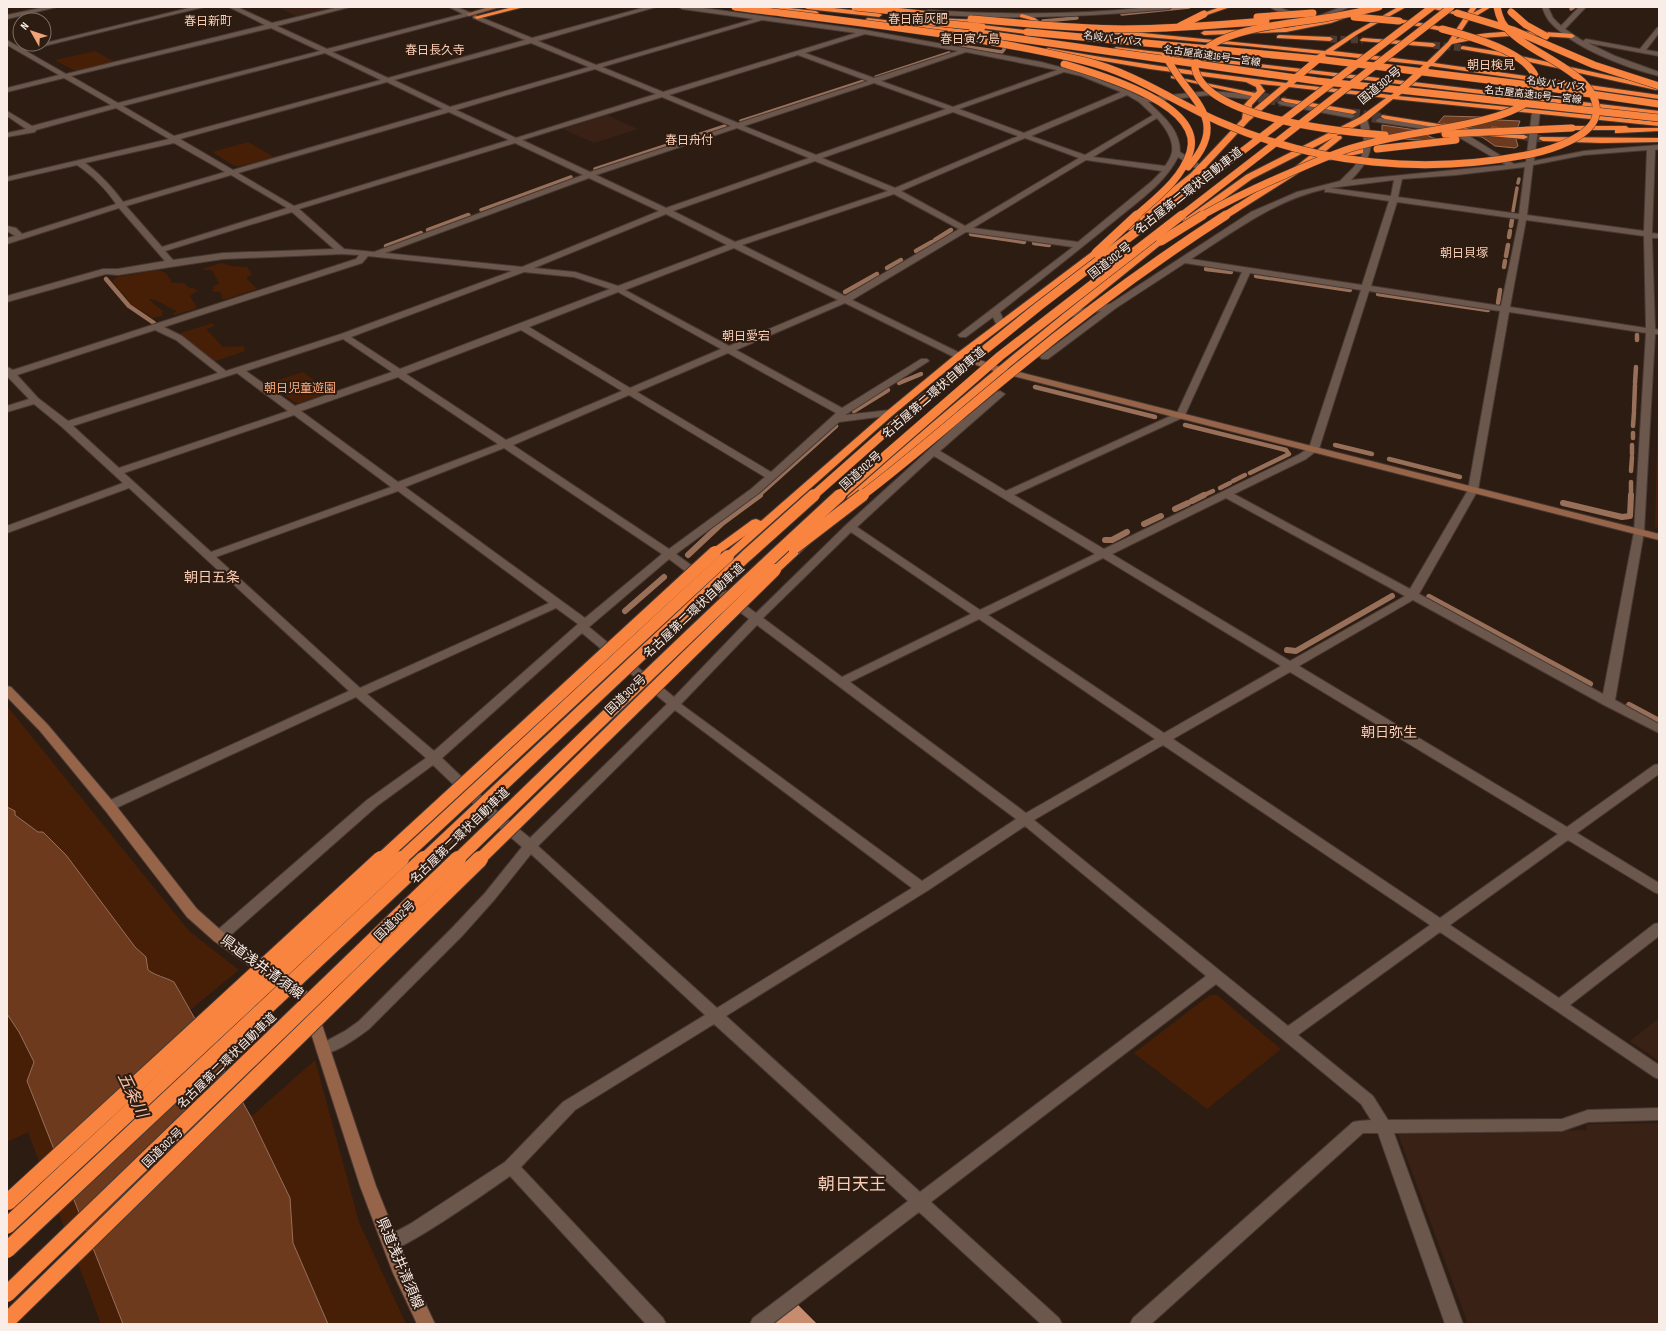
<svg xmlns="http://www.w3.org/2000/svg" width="1666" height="1331" viewBox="0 0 1666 1331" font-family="'Sofia Sans Condensed','Noto Sans JP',sans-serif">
<rect width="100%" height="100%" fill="#2d1c12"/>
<!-- built -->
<g fill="#392115">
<polygon points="277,7 338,7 298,17"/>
<polygon points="607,115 638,129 594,143 563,129"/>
<polygon points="1659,1018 1659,1061 1630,1041"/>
<polygon points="1659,1123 1659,1324 1468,1324 1398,1134 1587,1130 1586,1124"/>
</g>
<!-- green -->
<g fill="#471f06">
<polygon points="95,51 115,62 79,71 73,70 55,60"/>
<polygon points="248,142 274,157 241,166 235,166 212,152"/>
<polygon points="221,263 232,266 247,267 252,274 246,278 257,289 226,299 222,299 221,292 211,291 214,289 213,287 219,283 212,270 203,270 205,268"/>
<path d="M158,270L166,273L172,283H184L188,287L196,289L197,291L190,296L197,308L175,315L172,314L177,311C167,308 160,300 150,299L149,300L163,311L162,316L153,318L132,305L112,281L117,277Z"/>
<polygon points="212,323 215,326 206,329 223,347 244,346 245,351 215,361 178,334"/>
<polygon points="303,372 330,393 299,403 294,402 269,383"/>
<polygon points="1658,399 1659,400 1659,528 1655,527"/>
<polygon points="7,706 189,931 239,970 190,1010 174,982 166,977 156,975 148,970 146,957 135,947 43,832 38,832 14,815 15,811 7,807"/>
<polygon points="1210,995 1217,995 1281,1049 1207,1109 1134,1053"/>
<polygon points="7,1014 19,1032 34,1062 27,1081 123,1324 101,1324 28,1132 7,1142"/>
<polygon points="315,1060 359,1222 406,1324 328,1324 293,1243 290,1198 251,1117"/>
</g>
<!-- water -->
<g fill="#6e3a1d" stroke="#98705a">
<polygon points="1444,116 1481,117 1476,119 1520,121 1517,129 1492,127 1490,131 1438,123"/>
<polygon points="1382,125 1416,130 1433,138 1439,139 1440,142 1382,137"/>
<polygon points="1469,133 1516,139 1518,146 1515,148 1495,146 1482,137 1472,136"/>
<path d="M7,807L15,811V815L38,832H43L66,855L135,947L146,957L148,970C156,976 165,977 174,982L251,1117L290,1198L293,1243L328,1324H123L27,1081L34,1062L19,1032L7,1014Z"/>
</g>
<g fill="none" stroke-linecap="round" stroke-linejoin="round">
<!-- stream-far2 -->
<g stroke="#98705a" stroke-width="3.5">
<polyline points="1571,9 1574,7"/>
<polyline points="1122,14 1189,7"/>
<polyline points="1043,21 1077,18"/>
<polyline points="961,46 1002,52 1005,48"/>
<polyline points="876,77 949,53"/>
<polyline points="741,121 864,81"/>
<polyline points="595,169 725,126"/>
<polyline points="1518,183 1519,179"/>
<polyline points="481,210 571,177"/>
<polyline points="1513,211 1517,188"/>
<polyline points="466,216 469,215"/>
</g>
<!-- stream-far1 -->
<g stroke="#98705a" stroke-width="4.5">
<polyline points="1511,226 1512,220"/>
<polyline points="428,230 468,215"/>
<polyline points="971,234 1024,242"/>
<polyline points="1509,237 1510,231"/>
<polyline points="935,240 951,230"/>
<polyline points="1034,243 1049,245"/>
<polyline points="386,246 421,233"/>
<polyline points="916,251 932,242"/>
<polyline points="1506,256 1508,245"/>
<polyline points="1504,267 1505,261"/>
<polyline points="887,268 901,260"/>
<polyline points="1206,269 1231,272"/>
<polyline points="1256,276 1350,290"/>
<polyline points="106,279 129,306 154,323"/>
<polyline points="845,292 877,274"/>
<polyline points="1378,294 1488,310"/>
<polyline points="1498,303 1500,290"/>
<polyline points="1637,335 1637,340"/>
<polyline points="899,383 921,374"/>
<polyline points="1635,383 1636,367"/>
<polyline points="1035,387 1155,417"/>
<polyline points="1634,410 1635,385"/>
<polyline points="854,411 888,390"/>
<polyline points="1185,425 1286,450 1289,454 1250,473"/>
<polyline points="1633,426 1634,412"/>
<polyline points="1633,433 1633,438"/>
<polyline points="1335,445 1372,454"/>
<polyline points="1632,445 1632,454"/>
<polyline points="1389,459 1460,477"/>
<polyline points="1631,471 1632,457"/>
<polyline points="1233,481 1245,475"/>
<polyline points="1220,488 1230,483"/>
<polyline points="758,496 836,426"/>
<polyline points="1202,496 1213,491"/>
<polyline points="1631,496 1631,482"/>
</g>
<!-- stream -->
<g stroke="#98705a" stroke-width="6">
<polyline points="1192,501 1204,495"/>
<polyline points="1563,503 1622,517 1630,516 1631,495"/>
<polyline points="1175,509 1188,503"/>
<polyline points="1144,524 1161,516"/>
<polyline points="1105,540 1112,540 1127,532"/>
<polyline points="688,555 722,523 760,495"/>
<polyline points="1429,597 1590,684"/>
<polyline points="625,611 664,577"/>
<polyline points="1287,650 1296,651 1392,596"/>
<polyline points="1629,705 1659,721"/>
</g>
</g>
<!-- building -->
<polygon fill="#c78c6e" stroke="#8b624d" points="798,1305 817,1324 774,1324"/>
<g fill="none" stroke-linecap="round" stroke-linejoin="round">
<!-- street-tunnel -->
<g stroke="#4c3b32" stroke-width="7" stroke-dasharray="7 3.5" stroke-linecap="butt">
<polyline points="1248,97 1282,103"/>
<polyline points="1351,116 1380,120"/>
</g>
<!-- highway-tunnel -->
<g stroke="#4c3b32" stroke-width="7" stroke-dasharray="7 3.5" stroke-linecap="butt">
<polyline points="1330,39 1363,40"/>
<polyline points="1433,45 1463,48"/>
<polyline points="1252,94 1285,100"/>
<polyline points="1353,112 1385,117"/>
<polyline points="1524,137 1543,139"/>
</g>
<!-- street casing -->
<g stroke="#473934" stroke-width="2">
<g id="street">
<polygon points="45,7 57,7 7,19 7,15"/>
<polygon points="193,7 204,7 44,46 41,44"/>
<path d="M229,7H237L272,23L339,7H350L277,26L327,49L463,14L449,7H457L471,13V15L332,52L388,78L525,40L473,18V16L475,15L532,38L646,7H656L538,41L596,65L754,19L682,9L679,7H696L865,30L1041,62L1085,74L1129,91L1143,98L1209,91L1235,93L1251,95L1252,97L1248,99L1209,95L1148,102C1163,116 1180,129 1180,152L1205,168L1204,170H1198L1178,157C1165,183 1140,200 1118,218C1079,250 1039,281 1000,312L1005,324L1003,326H997L993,317L966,337H960L958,335L1073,247L966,232L852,300L962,354L964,356L962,358H956L845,303L736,350L842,408L921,359H927L929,361L845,415L890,410L895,413L893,415L839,422L759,493L676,554L756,613L846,525L954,427L951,408L953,406H959L963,420L997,392L1000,391L1005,394L940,451L1006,491L1177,413L1242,272L1185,263L1116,308L1048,359H1042L1040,357L1042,355L1101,311L1065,318L1061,315L1065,312L1110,304L1251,212L1297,192L1340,181L1354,167L1362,155L1364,140L1359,119L1360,117H1366L1367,119C1375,146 1371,160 1351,180L1506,165L1460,138L1430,130L1377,122L1376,120L1380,118L1430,126L1466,134L1514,164L1526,162L1532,112L1536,110L1540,112L1534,161L1584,151L1659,145V149L1655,150L1652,233L1659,234V238H1652L1655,329L1659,330V334H1655L1644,532L1615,700L1659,724V733L1604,705L1413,600L1299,666L1567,827L1654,765L1659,764V774L1577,833L1659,883V894L1654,892L1568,840L1450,925L1559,998L1654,924L1659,923V936L1570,1005L1659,1065V1079L1654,1077L1440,932L1298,1035L1373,1096L1388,1120L1562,1119L1588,1110L1659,1108V1120L1588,1122L1562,1131L1394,1133L1463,1324H1445L1378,1133H1363L1151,1324H1130L1133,1318L1353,1122L1359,1121L1371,1120L1361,1104L1216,984L931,1202L1059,1318L1062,1324H1041L919,1212L772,1324H750L753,1318L908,1201L714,1024L575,1110L521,1167L663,1318L666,1324H646L510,1176C493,1188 403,1251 390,1250C388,1250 386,1249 384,1248L382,1243L384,1238L410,1224L505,1162L563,1102L705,1015L531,854L495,899L462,936L369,1029C358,1037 332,1057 319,1053L316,1049L319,1045L345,1031L359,1021L452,928L485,893L522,847L487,817L433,765L377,806L224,941L219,942L214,941L212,937L214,933L367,800L426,758L356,697L114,809L109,810L104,809L102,806L104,803L349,691L129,488L7,533V526L123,483L62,427L34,404L7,412V406L29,399L7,376V367L13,370L356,259L359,255L342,254L223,259L118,275L106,274L7,302V296L103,269H118L165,261L119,208L7,244V238L15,236L7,231V226L16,228L22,234L116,204C107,190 91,174 77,165L7,181V177L169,139L116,108L36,130L35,132L7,137V133L26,129L7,116V111L32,126L111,105L64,78L7,92V88L59,75L7,45V40L66,74L265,25ZM762,20L856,33L663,92L602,67ZM271,28L320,51L118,103L71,76ZM865,34L958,51L874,78L805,53ZM531,43L589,67L450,107L394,80ZM966,52L1057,70L953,107L881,81ZM325,53L381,80L174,136L123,106ZM798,55L868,81L738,123L669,95ZM595,69L656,94L516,138L456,110ZM1064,72L1081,76L1121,92L1024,133L959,109ZM387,82L443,109L233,170L180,139ZM874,83L946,109L816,155L744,126ZM1127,95L1139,102L1153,115L1085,155L1031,136ZM662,97L731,126L590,172L522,140ZM449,112L509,140L294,206L238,173ZM953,112L1018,136L895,188L822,158ZM1157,118C1165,127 1174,140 1172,152C1171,157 1168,162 1165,166L1093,157ZM737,128L809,158L666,208L596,175ZM1025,138L1079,158L965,226L901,191ZM174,143L225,172L123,202C114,189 98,172 85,163ZM515,143L583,175L374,252L344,249L299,209ZM1647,150L1644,231L1527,215L1533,165L1584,155ZM1086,160L1162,171L1152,181L1078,242L973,228ZM815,161L888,191L735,242L673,211ZM1525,167L1519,214L1398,197L1402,179L1456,175ZM231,175L287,208L162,247L126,206ZM589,178L659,211L522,267L385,253ZM1394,180L1391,196L1330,188ZM1325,189V192H1328L1389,201L1362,285L1191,259C1233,232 1275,200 1325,189ZM894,194L959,229L845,296L742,245ZM1397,202L1519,219L1501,306L1371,286ZM292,212L334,249L223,253L173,260L165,251ZM666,214L727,245L618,286L575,272L534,268ZM1526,220L1644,236L1646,328L1510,307ZM734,248L838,300L729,346L625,290ZM368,256L512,271L341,334L226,371L182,336L164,327L362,263ZM524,272L574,277L610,289L400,369L351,337ZM1250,273L1361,290L1309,448L1298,455L1104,549L1014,495L1184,417ZM1369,291L1500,311L1468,490L1410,589L1234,494L1306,459L1319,449ZM618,292L721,349L630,388L529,327ZM1509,312L1646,333L1634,532L1603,694L1419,594L1478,490ZM155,330L176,340L218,373L68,421L38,398L17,375ZM521,330L622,391L506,440L406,374ZM343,339L392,372L295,406L246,371ZM728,353L836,413L771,472L637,392ZM237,373L288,411L119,468L73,426ZM398,377L498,444L398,482L301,411ZM629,395L765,477L751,489L669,549L513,445ZM294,415L391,487L211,552L124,473ZM504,448L662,554L585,618L405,487ZM934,456L1095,554L980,610L857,527ZM398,491L549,603L360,688L216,557ZM1226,498L1405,596L1290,661L1112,554ZM851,532L971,614L842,677L763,618ZM1103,558L1281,666L1164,733L988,615ZM669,559L749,619L674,697L589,627ZM556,608L578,624L434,751L367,694ZM979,619L1155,739L1026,813L850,682ZM757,625L1016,819L922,881L681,704ZM582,633L667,704L530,838L497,811L442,758ZM1290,672L1558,834L1440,918L1173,739ZM675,710L912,888L717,1008L538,846ZM1163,745L1430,925L1288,1026L1034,820ZM1025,826L1206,976L920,1192L726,1016L927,891Z"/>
<path d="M1150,7H1172L1169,9C1089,17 1009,20 928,14L925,12L928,10C1002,15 1076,15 1150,7Z"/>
<polygon points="1270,7 1278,7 1300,15 1297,17 1280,13"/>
<polygon points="1341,7 1349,7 1333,15 1319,19 1316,17"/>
<path d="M1542,7H1548L1553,18L1561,26L1579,7H1586L1565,29L1583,41L1586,39L1640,49L1657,28L1659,27V33L1646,50L1659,52V56L1588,43L1615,56L1659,72V76C1624,67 1573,48 1549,21C1546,17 1544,12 1542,7Z"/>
<polygon points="1279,101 1351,114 1355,116 1351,118 1282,105 1278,103"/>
</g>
</g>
<!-- secondary casing -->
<g stroke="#473934" stroke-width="2">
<g id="secondary">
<polygon points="489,7 500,7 469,16 466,14"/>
<polygon points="959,353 1003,368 1659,534 1659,540 997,372 956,358 954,356 956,354"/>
<polygon points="7,686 11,687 48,725 114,803 197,909 224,933 312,995 376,1186 411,1273 435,1324 417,1324 393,1273 360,1186 301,1002 214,941 187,917 104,809 40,731 7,697"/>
</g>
</g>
<!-- highway casing -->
<g stroke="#473934" stroke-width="2">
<g id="highway">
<polygon points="513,7 524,7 477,19 474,17"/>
<polygon points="760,7 780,7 816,11 819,13 816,15 763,9"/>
<polygon points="804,7 824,7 879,13 882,15 879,17 807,9"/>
<polygon points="1220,7 1230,7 1204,16 1201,14"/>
<path d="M1398,7H1406L1358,34L1333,51L1427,62L1448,42L1471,7H1477L1473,13L1484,7H1491L1468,21L1456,39C1494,29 1533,31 1572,34L1575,36L1572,38L1525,35L1481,38L1452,44L1434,63L1659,95V99L1431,66L1427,68L1424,65L1247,46L1102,33L1099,31L1102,29L1325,51L1354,32Z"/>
<polygon points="1426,7 1438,7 1460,13 1457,15"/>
<polygon points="1357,10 1359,11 1359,13 1331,23 1286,32 1204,35 1201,33 1204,31 1286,28 1328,20"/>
<polygon points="1022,14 1035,18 1045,26 1040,27 1031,20 1020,17 1020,15"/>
<polygon points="868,18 984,32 987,34 984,36 866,21 866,19"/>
<polygon points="932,18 984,20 987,22 984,24 930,21 930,19"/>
<polygon points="1399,19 1442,27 1445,29 1442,31 1397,22 1397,20"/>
<polygon points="975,24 1040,32 1043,34 1040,36 973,27 973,25"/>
<polygon points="1279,35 1330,37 1333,39 1330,41 1277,38 1277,36"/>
<polygon points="1363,38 1433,43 1436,45 1433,47 1361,41 1360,40"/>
<polygon points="1463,46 1507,53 1656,86 1658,87 1659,89 1656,90 1507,57 1461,49 1461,47"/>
<polygon points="1116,47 1659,111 1659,115 1114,50 1113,49"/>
<path d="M1048,48C1127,62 1206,73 1286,83L1292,79L1295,81L1293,84L1391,95L1396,92L1400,94L1398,96L1659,122V126L1393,99L1366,121L1252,179L1189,224H1183V220L1246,175L1360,117L1386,98L1289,87L1249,121L1197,177L1130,230H1124L1123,228L1124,226L1191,173L1242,119L1244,105L1252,96L1171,78V76L1255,93L1257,91L1256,87L1246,82L1150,69L1046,51V49ZM1260,84L1281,86L1251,111L1252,105L1265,91Z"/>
<polygon points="1282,98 1353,110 1357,112 1353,114 1285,102 1281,100"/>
<polygon points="1382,115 1489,132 1524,135 1528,137 1524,139 1489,136 1385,119 1381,117"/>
<polygon points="1569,126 1626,126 1629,128 1659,128 1659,131 1618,133 1615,133 1615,130 1572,130 1568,128"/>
<polygon points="1335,136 1341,136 1342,138 1297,174 1240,210 1234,210 1234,206 1291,170"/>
<polygon points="1540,137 1659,138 1659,142 1602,143 1543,141 1539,139"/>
<polygon points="1360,149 1363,149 1363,153 1330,160 1326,158 1327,156"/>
<path d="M1167,232H1170L1174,234L1012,365L856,500H848L847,498L848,496C952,404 1058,316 1167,232Z"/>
<polygon points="1105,242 1108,243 1109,245 1108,247 962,358 893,415 732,558 724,558 722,556 746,535 719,554 711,554 709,552 711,550 752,520 756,519 761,521 887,411 956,354"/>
<polygon points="804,540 809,543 808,545 779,572 771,572 769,570 771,568 800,541"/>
</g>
</g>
<!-- street -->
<use href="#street" fill="#6c574d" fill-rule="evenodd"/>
<!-- secondary -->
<use href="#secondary" fill="#966449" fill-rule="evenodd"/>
<!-- highway -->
<use href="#highway" fill="#f98440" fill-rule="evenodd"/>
<!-- highway-bridge-far3 casing -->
<g stroke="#473934" stroke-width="8" stroke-linecap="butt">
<g id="highway-bridge-far3">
<path d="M735,7C852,22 970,34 1085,61C1135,73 1174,102 1220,122C1317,165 1427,175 1531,154C1550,150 1592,137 1596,115C1603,71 1521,54 1502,22C1500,18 1498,12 1497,7"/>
<polyline points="855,7 941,16"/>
<path d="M1379,7C1361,12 1343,15 1325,18C1296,23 1197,29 1195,68C1205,119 1343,132 1385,135"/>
<polyline points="1511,12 1526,25 1546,36"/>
<polyline points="1457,13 1513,30 1594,65 1659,86"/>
<polyline points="1257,17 1313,13"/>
<polyline points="1354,17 1399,21"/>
<path d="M971,19C1022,23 1072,29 1123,29C1171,29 1219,25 1266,21"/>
<polyline points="930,22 982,27"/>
<polyline points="1180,26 1204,14"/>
<polyline points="972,32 1317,81 1659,118"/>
<polyline points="1027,32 1317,59 1529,85 1659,104"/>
<path d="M1165,54C1183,97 1235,117 1188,167"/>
<path d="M1064,64C1097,74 1205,104 1190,152C1182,179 1156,198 1136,216"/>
<polyline points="1292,81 1322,56"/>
<polyline points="1397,93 1425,68"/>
<polyline points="1445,134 1572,128"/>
<polyline points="1377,149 1456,140"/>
<polyline points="1157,216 1432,7"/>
<polyline points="1181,216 1451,7"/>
<path d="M1201,216C1228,201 1257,187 1285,175C1308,165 1331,154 1355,147C1380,140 1404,135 1429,131C1452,127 1525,116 1535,93C1550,56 1465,35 1442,29"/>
<polyline points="1224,216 1237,208"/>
</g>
</g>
<!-- highway-bridge-far2 casing -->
<g stroke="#473934" stroke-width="10" stroke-linecap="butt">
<g id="highway-bridge-far2">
<polyline points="1161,241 1203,215"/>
<polyline points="1096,253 1137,215"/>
<polyline points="813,496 910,410 1039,306 1158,215"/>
<polyline points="839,496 1000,356 1182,215"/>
<path d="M861,496C914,456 964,411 1016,369C1083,314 1153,262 1226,215"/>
</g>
</g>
<!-- highway-bridge-far1 casing -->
<g stroke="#473934" stroke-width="14" stroke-linecap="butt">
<g id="highway-bridge-far1">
<polyline points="794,548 863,495"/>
<polyline points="380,860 715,552"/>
<polyline points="400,860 728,556"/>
<polyline points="423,860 746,556 814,495"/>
<path d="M457,860C584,737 710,614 840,495"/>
<polyline points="479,860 775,570"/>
</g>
</g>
<!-- highway-bridge casing -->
<g stroke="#473934" stroke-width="18" stroke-linecap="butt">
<g id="highway-bridge">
<polyline points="8,1202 381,859"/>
<polyline points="7,1226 401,859"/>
<polyline points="7,1250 424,859"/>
<polyline points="7,1294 458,859"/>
<polyline points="7,1321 480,859"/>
</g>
</g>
<!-- highway-bridge-far3 -->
<use href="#highway-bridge-far3" stroke="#f98440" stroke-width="7"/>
<!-- highway-bridge-far2 -->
<use href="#highway-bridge-far2" stroke="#f98440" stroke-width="9"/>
<!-- highway-bridge-far1 -->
<use href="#highway-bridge-far1" stroke="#f98440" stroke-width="12"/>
<!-- highway-bridge -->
<use href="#highway-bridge" stroke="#f98440" stroke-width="16"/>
</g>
<g text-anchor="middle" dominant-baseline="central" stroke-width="4" stroke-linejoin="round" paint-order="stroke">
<!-- far-street labels -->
<g font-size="10" fill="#faede7" stroke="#2d1c12">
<text transform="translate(1113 39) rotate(7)">名岐バイパス</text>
<text transform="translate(1212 56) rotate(8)">名古屋高速16号一宮線</text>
<text transform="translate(1556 84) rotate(7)">名岐バイパス</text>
<text transform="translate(1533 95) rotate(6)">名古屋高速16号一宮線</text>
</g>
<!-- far-quarter labels -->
<g font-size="12" fill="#facdb6" stroke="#2d1c12">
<text x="918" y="19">春日南灰肥</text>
<text x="208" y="21">春日新町</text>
<text x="970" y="39">春日寅ケ島</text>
<text x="435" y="50">春日長久寺</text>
<text x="1491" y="65">朝日検見</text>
<text x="689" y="140">春日舟付</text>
<text x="1464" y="253">朝日貝塚</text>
<text x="746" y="336">朝日愛宕</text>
</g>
<!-- street labels -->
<g font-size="12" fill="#faede7" stroke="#2d1c12">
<text transform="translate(1380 86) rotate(-39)">国道302号</text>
<text transform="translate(1189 191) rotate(-38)">名古屋第二環状自動車道</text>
<text transform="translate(1110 261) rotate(-38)">国道302号</text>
<text transform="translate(934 393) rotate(-41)">名古屋第二環状自動車道</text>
<text transform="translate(861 471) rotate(-42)">国道302号</text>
<text transform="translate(694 611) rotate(-43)">名古屋第二環状自動車道</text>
<text transform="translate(626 695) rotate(-44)">国道302号</text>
<text transform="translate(460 836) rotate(-44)">名古屋第二環状自動車道</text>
<text transform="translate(395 921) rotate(-44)">国道302号</text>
<text transform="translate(227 1061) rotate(-44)">名古屋第二環状自動車道</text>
<text transform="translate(163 1148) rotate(-44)">国道302号</text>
</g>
<!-- park labels -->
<g font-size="12" fill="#fdaa7e" stroke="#2d1c12">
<text x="300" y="388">朝日児童遊園</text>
</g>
<!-- quarter labels -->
<g font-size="14" fill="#facdb6" stroke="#2d1c12">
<text x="212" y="577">朝日五条</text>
<text x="1389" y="732">朝日弥生</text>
</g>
<!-- near-street labels -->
<g font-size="14" fill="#faede7" stroke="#2d1c12">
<text transform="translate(262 967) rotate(36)">県道浅井清須線</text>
<text transform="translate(400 1263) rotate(67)">県道浅井清須線</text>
</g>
<!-- near-water labels -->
<g font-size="16" font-style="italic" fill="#f6c3a9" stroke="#2d1c12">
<text transform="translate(132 1095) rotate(64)">五条川</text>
</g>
<!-- near-quarter labels -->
<g font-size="17" fill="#facdb6" stroke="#2d1c12">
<text x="852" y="1185">朝日天王</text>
</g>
</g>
<!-- border -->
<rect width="1666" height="1331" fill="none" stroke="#faede7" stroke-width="16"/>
<!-- north arrow -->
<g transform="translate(32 32) rotate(309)"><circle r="19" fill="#2d1c12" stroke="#7f7067"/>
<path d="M0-3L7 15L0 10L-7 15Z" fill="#f0a279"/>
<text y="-6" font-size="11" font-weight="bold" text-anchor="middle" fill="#faede7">N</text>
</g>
</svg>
